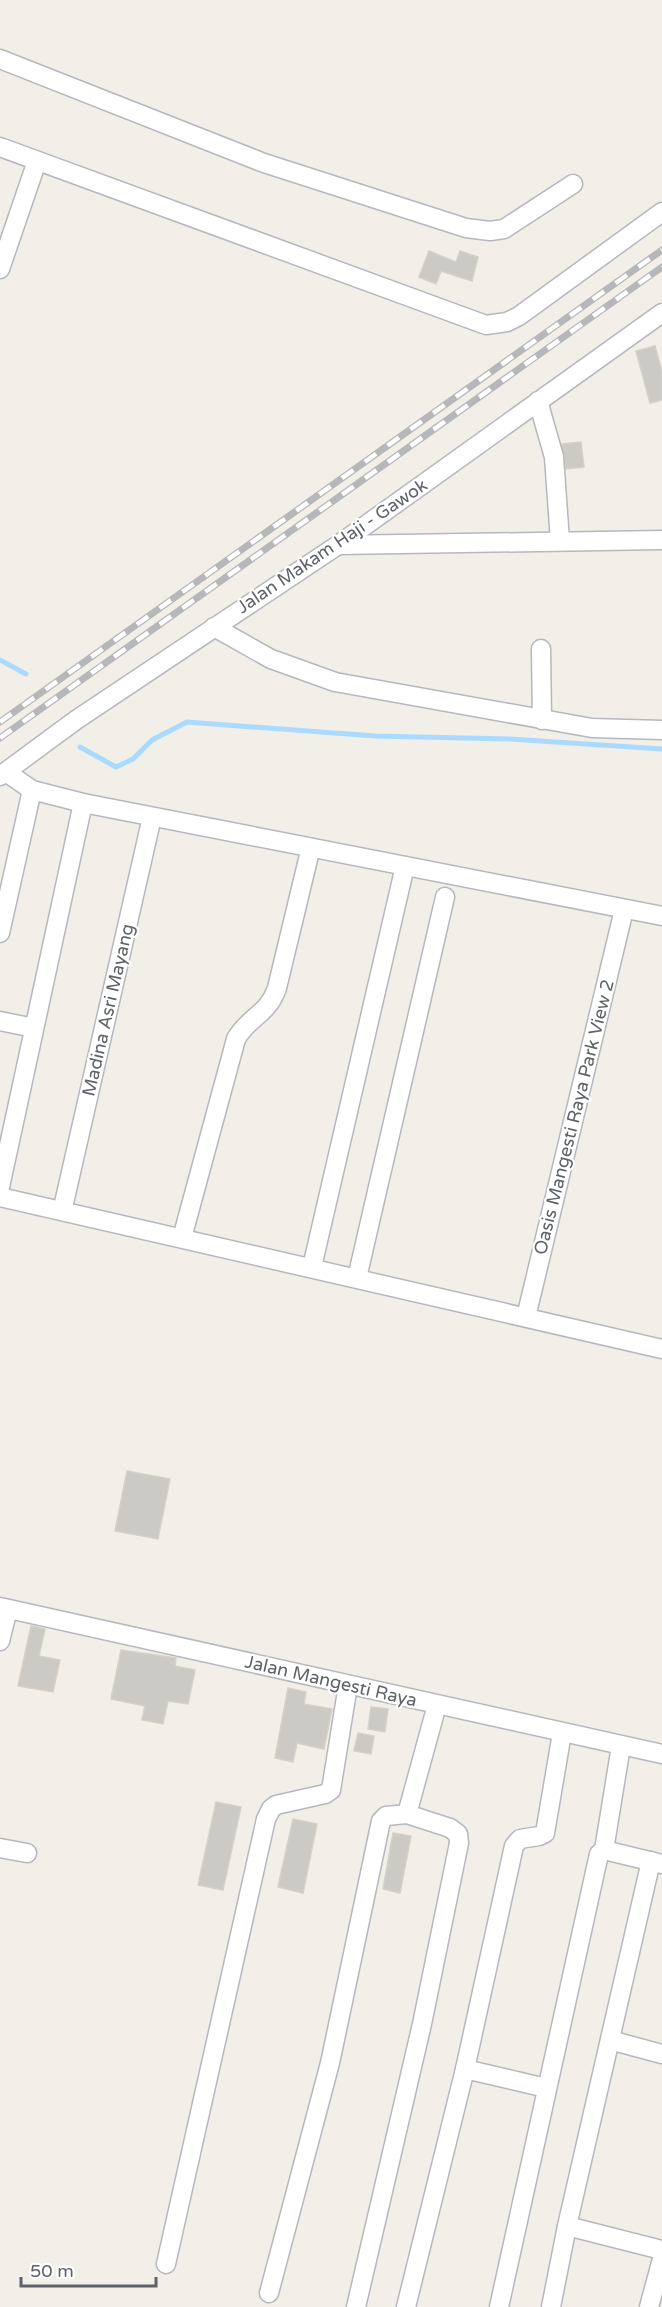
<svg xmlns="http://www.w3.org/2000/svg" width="662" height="2307" viewBox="0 0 662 2307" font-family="'Varela Round',sans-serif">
<rect width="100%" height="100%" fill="#f1efe8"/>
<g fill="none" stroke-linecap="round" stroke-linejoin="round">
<!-- stream -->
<g stroke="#aadaff" stroke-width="5">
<polyline points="0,660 26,674"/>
<polyline points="80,747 116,767 133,759 152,740 187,722 375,736 510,739 662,749"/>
</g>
</g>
<!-- building -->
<g fill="#cccac5" stroke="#d6d1c6" stroke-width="1.5">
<polygon points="429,251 456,262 460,251 478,257 472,281 441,271 436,284 419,277"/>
<polygon points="655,346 662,372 662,400 650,403 636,351"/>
<polygon points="581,442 584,467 566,469 562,444"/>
<polygon points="127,1471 170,1479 158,1539 115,1531"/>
<polygon points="31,1626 45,1629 39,1656 60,1660 53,1692 18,1686"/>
<polygon points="121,1650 176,1658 175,1666 195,1670 188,1704 168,1701 163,1724 142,1720 145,1706 111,1699"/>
<polygon points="288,1688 306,1692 304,1704 332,1709 324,1749 297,1743 293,1762 275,1758"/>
<polygon points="371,1707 388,1709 385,1732 368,1729"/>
<polygon points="358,1733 374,1736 371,1754 354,1751"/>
<polygon points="216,1802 241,1807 223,1890 198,1885"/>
<polygon points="293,1819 317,1824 303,1893 278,1887"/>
<polygon points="393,1833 411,1836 400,1893 383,1889"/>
</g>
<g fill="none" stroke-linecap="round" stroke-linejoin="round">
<!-- minor casing -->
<g stroke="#b5b8bc" stroke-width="21">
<g id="minor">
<polyline points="0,59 264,163 466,228 490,231 504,229 573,184"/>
<polyline points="0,147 486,325 507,322 519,316 662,212"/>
<polyline points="0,269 37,161"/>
<polyline points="538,401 554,457 560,541"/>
<polyline points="338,545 662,540"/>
<polyline points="214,627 271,659 335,682 592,728 662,730"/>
<polyline points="541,649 542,720"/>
<polyline points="6,772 32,790 83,803 662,916"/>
<polyline points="0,776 76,720 338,545 662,313"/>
<polyline points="0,933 32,790"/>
<polyline points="0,1021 34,1028"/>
<polyline points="0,1187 83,803"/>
<polyline points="0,1197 662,1349"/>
<polyline points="64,1203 152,817"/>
<path d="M182,1238L236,1039C249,1016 268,1015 277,988L310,851"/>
<polyline points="312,1267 405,866"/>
<polyline points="357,1278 445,897"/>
<polyline points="526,1317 622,918"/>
<polyline points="0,1607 662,1754"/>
<polyline points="0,1641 8,1609"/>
<polyline points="0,1848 27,1853"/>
<polyline points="604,1850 621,1746"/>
<polyline points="610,2040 662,2054"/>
<polyline points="465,2069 546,2088"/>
<polyline points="567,2226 662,2250"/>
<polyline points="166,2264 266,1819 271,1809 276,1805 325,1794 331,1790 348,1685"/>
<polyline points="269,2293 330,2063 381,1821 386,1816 407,1814 437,1705"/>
<polyline points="356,2307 422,2024 459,1843 458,1834 450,1828 407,1814"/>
<polyline points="406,2307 465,2069 514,1846 520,1839 539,1836 545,1833 562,1733"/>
<polyline points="499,2307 599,1854 604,1850 662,1864"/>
<polyline points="551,2307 567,2226 651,1861"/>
<polyline points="649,2307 662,2259"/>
</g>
</g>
<!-- minor -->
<use href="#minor" stroke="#fff" stroke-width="18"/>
<!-- rail casing -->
<g stroke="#b6b7b8" stroke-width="7">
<g id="rail">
<polyline points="0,722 662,250"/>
<polyline points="0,738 662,267"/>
</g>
</g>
<!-- rail -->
<use href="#rail" stroke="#fff" stroke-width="4.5" stroke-dasharray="14" stroke-linecap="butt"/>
</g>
<g text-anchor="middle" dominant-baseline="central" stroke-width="4.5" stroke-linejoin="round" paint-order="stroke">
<!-- street labels -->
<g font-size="18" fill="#5f6368" stroke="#fff">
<text transform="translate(332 546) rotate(-34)">Jalan Makam Haji - Gawok</text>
<text transform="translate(108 1010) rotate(-77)">Madina Asri Mayang</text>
<text transform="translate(574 1117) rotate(-76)">Oasis Mangesti Raya Park View 2</text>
<text transform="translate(331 1681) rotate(13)">Jalan Mangesti Raya</text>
</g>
</g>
<!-- scale -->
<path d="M21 2277v9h135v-9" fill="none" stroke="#5f6368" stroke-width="3"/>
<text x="30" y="2277" font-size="18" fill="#5f6368" stroke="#ffffff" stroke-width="4.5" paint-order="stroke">50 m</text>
</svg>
